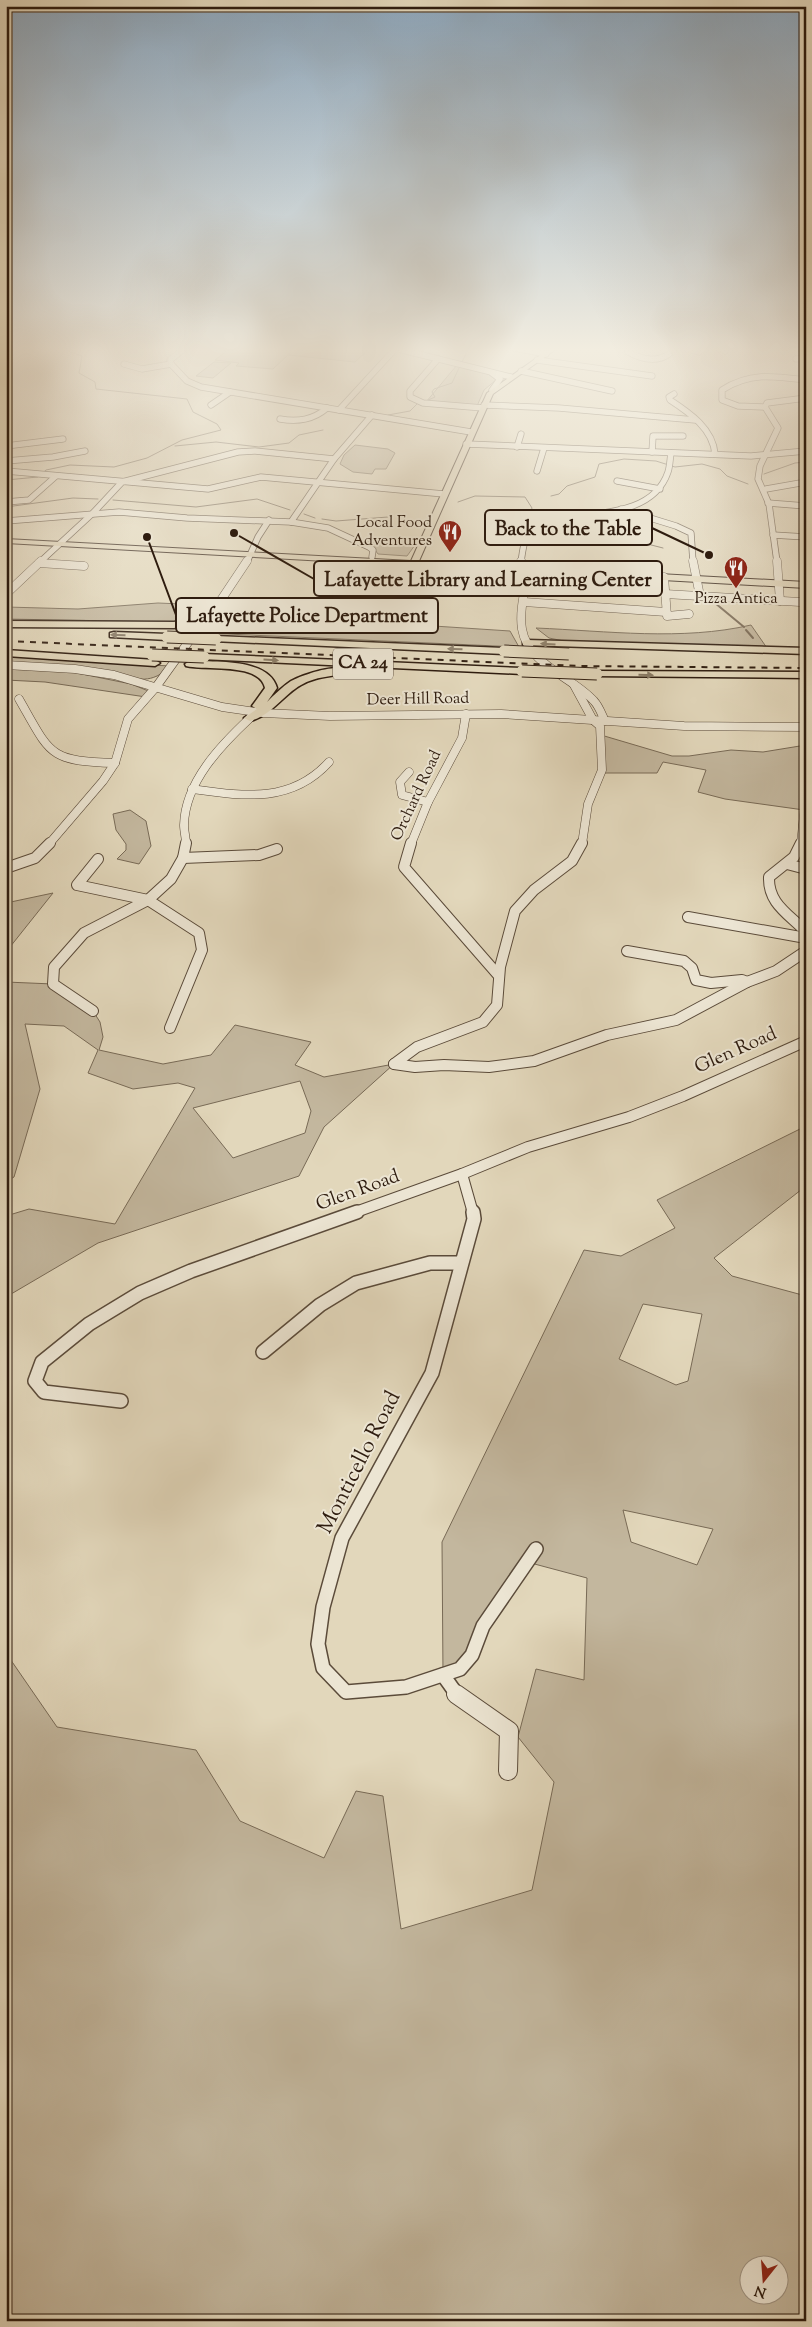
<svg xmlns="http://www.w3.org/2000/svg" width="812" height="2327" viewBox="0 0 812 2327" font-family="'Sorts Mill Goudy',serif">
<rect width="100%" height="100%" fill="#e2d7bb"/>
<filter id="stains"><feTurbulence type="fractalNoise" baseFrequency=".004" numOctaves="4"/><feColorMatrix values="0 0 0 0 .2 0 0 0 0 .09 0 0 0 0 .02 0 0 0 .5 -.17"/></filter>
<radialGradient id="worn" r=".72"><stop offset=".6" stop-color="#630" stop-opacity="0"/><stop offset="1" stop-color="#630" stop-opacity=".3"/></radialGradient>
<!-- green -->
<g fill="#c3b79e" stroke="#786a56" fill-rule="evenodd">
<polygon points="232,347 371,347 355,362 288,355 273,369 236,366 239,363 215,360"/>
<polygon points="214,362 231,363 213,378 196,376"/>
<polygon points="457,365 488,374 496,380 484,390 477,406 426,402"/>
<polygon points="355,445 388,449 395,453 386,469 375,469 372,474 353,472 340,464 344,455"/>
<polygon points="359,541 415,545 407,556 378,554 373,547"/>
<polygon points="158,603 205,605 193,618 172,622 6,619 6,607 78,609"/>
<polygon points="220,612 510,631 519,647 204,633"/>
<path d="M751,625L767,648L569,642L549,638L536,628C607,631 682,641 751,625Z"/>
<path d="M6,656L149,665L172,666C149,685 141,679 114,675C101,672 86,673 72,672L131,684L151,692L146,697L45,682L6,680Z"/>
<polygon points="601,735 672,756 689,756 731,750 763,752 806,745 804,810 725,799 698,792 706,770 663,762 657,773 601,773"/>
<polygon points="130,810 146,821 151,846 139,864 117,859 126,850 126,844 116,830 113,814"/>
<polygon points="53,893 6,952 6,903"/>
<path d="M6,982L53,984L93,1011L100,1022L103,1037L99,1050L163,1064L211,1055L235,1025L311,1042L295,1065L324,1077L394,1064L324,1127L299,1176L98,1243L6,1297V1216L29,1209L115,1224L195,1088L178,1083L133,1089L88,1073L98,1050L64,1026L25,1024L40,1089L14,1177L6,1182ZM300,1081L311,1111L305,1133L233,1158L193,1108Z"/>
<path d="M806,1126V1186L714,1258L732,1276L806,1296V2321H6V1653L57,1727L196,1750L240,1821L324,1858L356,1791L383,1796L401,1929L532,1890L554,1782L518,1737L536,1669L584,1680L587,1578L527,1562L472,1655L443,1675L442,1542L584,1250L621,1256L675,1228L657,1200ZM643,1304L702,1314L688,1381L676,1385L619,1359ZM623,1510L713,1529L697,1565L631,1542ZM750,2264H780V2294H750Z"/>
</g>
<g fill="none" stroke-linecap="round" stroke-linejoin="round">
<!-- stream-far1 -->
<g stroke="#756653" stroke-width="1">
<polyline points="462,362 468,350 480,347"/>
<polyline points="426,401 435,397 432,392 434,389 452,383 459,368"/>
<polyline points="388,415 410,411 417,404"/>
<polyline points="175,446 216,442 259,447 289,443 299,435 323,430"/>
<polyline points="764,474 795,463 806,462"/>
<polyline points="6,480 38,477 46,470 70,465 114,467 147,458 182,440 221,430 217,424 193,412 187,399 96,389 95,382 79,373 82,356 56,347"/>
<polyline points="551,496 559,494 567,486 595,477 599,464 624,459 656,461 675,467 702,464 720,469 727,476 748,484"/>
<polyline points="113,500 196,507 257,499 290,510"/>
<polyline points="458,502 475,496 525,497 532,508 531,511"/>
<polyline points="6,507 73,498 98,499"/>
<polyline points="304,514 315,518"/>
<polyline points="322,519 336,521 388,517"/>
<polyline points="533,542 555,545 624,538 663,548"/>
</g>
<!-- stream -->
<g stroke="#756653" stroke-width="2">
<polyline points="715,603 744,627"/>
<polyline points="746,630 753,638"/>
</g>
<!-- minor-far4 casing -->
<g stroke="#5b4b3a" stroke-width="7">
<g id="minor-far4">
<polyline points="390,347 511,377"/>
<polyline points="508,347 546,354"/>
<path d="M626,347L628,352C641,359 656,363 669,354"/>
<polyline points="681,347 699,352"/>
<polyline points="720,347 725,351"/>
<polyline points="438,359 410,391 410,397 423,403 483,408"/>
<polyline points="796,359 806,358"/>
<polyline points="537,360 652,376"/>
<polyline points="124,364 142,369 171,364"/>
<polyline points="171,364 187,381 201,387 471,432"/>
<polyline points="171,364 170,360 186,347"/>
<polyline points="521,371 612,391"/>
<polyline points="492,373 500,379 492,390"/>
<path d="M806,380C775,376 750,372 722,390V400L738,406L765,407L767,403L806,398"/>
<path d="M674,394L669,397L670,400C690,413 713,429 715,454"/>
<polyline points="211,405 230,392"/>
<polyline points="484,405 559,408 695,420"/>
<polyline points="765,407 778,428 760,466 758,479 769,504 777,562"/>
<polyline points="339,410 396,348"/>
<path d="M280,419C298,422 313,420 327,408"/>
<polyline points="466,444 751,456 806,451"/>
<polyline points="6,446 63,439"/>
<polyline points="517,447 521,434"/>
<polyline points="652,452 653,436 683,436"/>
<polyline points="6,461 53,457 85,451"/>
<polyline points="6,471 208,489 261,477 444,494"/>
<polyline points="537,471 544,448"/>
<polyline points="617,481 660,489"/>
<polyline points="766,489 806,482"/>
<polyline points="6,502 29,500 56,476"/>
<polyline points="768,503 806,506"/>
<polyline points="621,509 676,526 691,533 693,562"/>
<polyline points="6,521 119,512 187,518 291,522 328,528 369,547 373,550 372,557"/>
<polyline points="291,522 334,459 372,415"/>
<polyline points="773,535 806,537"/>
<polyline points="40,562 93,513 122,482 238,452 255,451 334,459"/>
<polyline points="247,562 258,537 269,520"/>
<path d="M521,562C523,549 524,532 537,524C576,510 651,523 668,472C670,466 670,459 671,453"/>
</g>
</g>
<!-- minor-far3 casing -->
<g stroke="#5b4b3a" stroke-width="9">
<g id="minor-far3">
<path d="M521,561L528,572C525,590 519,611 522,629C528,665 573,677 594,701C599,706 602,715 605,721"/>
<polyline points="693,561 700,596"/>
<polyline points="777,561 780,601"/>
<polyline points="39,563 84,566"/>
<polyline points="664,577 667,616 689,614"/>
<polyline points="6,594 41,561"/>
<polyline points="665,594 800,602"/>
<polyline points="524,602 666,612"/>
<polyline points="6,665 75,669 114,675 222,707 263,713 330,716 501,714 684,726 806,727"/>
<polyline points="574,685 593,720 600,726 602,770 588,804 582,844"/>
<path d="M19,699C51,755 48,761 115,763"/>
<polyline points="409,772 400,782 402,795 428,802"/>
<path d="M192,789C243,796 291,804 329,762"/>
<polyline points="49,844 103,781 115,763 128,719 156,687 197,630 203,627 247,561"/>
<path d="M186,844C186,838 184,831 184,825C185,782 221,745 250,718"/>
<polyline points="411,844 428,802 462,738 466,714"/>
<polyline points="801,844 806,795"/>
</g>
</g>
<!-- minor-far2 casing -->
<g stroke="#5b4b3a" stroke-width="12">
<g id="minor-far2">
<polyline points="411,843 404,867 499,976"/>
<path d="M801,843L794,857L769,877C768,904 789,914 806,932"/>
<polyline points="183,858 259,855 277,849"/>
<polyline points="98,859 77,885 148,900 199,933 202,950 170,1028"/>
<polyline points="787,864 806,869"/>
<polyline points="6,868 35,858 50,843"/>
<polyline points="688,917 806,938"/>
<polyline points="627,951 684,961 692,968 696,980 711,983 742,980 747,982"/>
<polyline points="93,1011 53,984 54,967 84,933 148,900 171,879 183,858 186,843"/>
<polyline points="394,1064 417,1047 483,1022 497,1005 500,967 515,911 534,890 572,861 582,843"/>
<polyline points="394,1064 415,1067 444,1065 489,1067 534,1061 607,1035 676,1020 747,982 776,971 806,951"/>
<polyline points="462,1174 473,1213"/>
<polyline points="353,1213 462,1174 528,1147 629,1117 683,1096 806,1041"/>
</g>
</g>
<!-- minor-far1 casing -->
<g stroke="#5b4b3a" stroke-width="16">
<g id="minor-far1">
<polyline points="473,1212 474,1219 432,1373 342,1538 323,1607 318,1644 323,1668 346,1692 406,1687 460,1669 472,1655 483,1626 536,1549"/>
<polyline points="263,1352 320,1305 356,1283 430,1263 460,1263"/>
<polyline points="121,1401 44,1392 35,1381 42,1362 89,1324 140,1293 191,1271 357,1212"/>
<polyline points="443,1675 458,1696"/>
</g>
</g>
<!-- minor casing -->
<g stroke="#5b4b3a" stroke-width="20">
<polyline id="minor" points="456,1694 509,1731 508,1771"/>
</g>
<!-- major casing -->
<g stroke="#2e1c0f" stroke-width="2">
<polygon id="major" points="552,347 559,347 493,394 419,561 806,582 806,588 6,543 6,539 411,561 487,393"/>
</g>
<!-- highway casing -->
<g stroke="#2e1c0f" stroke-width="3">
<g id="highway">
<polygon points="199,617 203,618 203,622 174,628 6,627 6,621 174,622"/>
<polygon points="114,632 167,634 172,637 167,640 110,637 110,633"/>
<polygon points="216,636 504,648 509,651 504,654 212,641 211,639"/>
<polygon points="527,640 806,648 806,654 523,645 523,641"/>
<polygon points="6,650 155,660 160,663 155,666 6,656"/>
<polygon points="204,654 522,668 527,671 522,674 200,659 199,657"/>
<path d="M190,661C215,662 269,658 277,688L267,702C274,695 282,687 291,681C302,675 339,662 348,671L347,673C331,677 316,676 301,685C283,695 271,716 250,721L244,718L257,709L252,706L265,688C259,662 206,671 186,666L185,664Z"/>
<polygon points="597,671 806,672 806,678 593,676 592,674"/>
</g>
</g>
<!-- minor-far4 -->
<use href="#minor-far4" stroke="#ece5d3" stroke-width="5.5"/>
<!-- minor-far3 -->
<use href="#minor-far3" stroke="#ece5d3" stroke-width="8"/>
<!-- minor-far2 -->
<use href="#minor-far2" stroke="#ece5d3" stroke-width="10"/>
<!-- minor-far1 -->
<use href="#minor-far1" stroke="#ece5d3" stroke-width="13"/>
<!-- minor -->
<use href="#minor" stroke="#ece5d3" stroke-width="18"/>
<!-- major -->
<use href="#major" fill="#e2d7bb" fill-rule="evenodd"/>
<!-- highway -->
<use href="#highway" fill="#e2d7bb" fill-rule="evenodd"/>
<!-- rail -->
<polyline stroke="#2e1c0f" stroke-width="2" stroke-dasharray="6 6" stroke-linecap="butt" points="6,641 579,666 806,668"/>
<!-- highway-bridge casing -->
<g stroke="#2e1c0f" stroke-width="13" stroke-linecap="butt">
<g id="highway-bridge">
<polyline points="167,637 216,639"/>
<polyline points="504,651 569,654"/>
<polyline points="152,655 204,657"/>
<polyline points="522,671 597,674"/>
</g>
</g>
<!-- highway-bridge -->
<use href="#highway-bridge" stroke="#e2d7bb" stroke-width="11"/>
</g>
<!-- one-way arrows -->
<defs><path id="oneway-solid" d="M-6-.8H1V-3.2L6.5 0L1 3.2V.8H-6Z" transform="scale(1.25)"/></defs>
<g fill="#887a65">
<use href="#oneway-solid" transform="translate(118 635) rotate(-178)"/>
<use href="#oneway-solid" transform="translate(548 644) rotate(-177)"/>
<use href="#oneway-solid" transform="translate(455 649) rotate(-178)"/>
<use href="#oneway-solid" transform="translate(271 660) rotate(3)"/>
<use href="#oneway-solid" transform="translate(646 675) rotate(1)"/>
</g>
<!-- sky -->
<linearGradient id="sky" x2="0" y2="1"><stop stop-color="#8da8bf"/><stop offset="0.52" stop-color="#f2ede0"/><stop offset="1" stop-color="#f2ede0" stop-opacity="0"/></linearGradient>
<rect width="812" height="673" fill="url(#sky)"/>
<!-- icons -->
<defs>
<g id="restaurant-pin" transform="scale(1.25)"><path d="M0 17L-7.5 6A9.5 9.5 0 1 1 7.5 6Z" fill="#8f2418" stroke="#ece5d3"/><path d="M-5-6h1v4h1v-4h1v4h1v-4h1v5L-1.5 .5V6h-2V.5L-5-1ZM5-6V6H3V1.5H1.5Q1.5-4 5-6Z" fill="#fff"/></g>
</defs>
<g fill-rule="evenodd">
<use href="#restaurant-pin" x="450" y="532"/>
<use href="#restaurant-pin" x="736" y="568"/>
</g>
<g text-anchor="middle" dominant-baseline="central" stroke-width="4" stroke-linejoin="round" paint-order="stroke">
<!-- far-poi labels -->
<g font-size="16" fill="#2e1c0f" stroke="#ece5d3" text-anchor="end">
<text x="432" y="523">Local Food<tspan x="432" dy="18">Adventures</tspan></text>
<text x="736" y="599" text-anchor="middle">Pizza Antica</text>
</g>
<!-- far-street labels -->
<g font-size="16" fill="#2e1c0f" stroke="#ece5d3">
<text transform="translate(418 700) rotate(-1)">Deer Hill Road</text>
<text transform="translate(417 796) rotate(-65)">Orchard Road</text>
</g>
<!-- shield labels -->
<rect fill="#ece5d3" stroke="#67584a" stroke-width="1" x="333" y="648.5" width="60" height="31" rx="4"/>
<g font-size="18" font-weight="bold" fill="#2e1c0f">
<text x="363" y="664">CA 24</text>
</g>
<!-- street labels -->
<g font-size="19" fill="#2e1c0f" stroke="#ece5d3">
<text transform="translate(736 1051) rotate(-24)">Glen Road</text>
<text transform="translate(358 1191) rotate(-20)">Glen Road</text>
</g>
<!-- near-street labels -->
<g font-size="22" fill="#2e1c0f" stroke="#ece5d3">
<text transform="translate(360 1463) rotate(-63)">Monticello Road</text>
</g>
</g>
<!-- callouts -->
<path fill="none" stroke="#2e1c0f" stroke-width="2" d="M709 555L652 528M234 533L314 579M147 537L176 615"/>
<g fill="#2e1c0f" stroke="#ece5d3" stroke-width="2">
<circle cx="709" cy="555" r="5"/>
<circle cx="234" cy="533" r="5"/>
<circle cx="147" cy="537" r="5"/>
</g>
<g fill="#ece5d3" stroke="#2e1c0f" stroke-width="2">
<rect x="485" y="510" width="167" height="35" rx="5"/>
<rect x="314" y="561" width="348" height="35" rx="5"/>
<rect x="176" y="598" width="262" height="35" rx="5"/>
</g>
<g font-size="20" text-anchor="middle" font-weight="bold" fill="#2e1c0f">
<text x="568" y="535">Back to the Table</text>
<text x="488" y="586">Lafayette Library and Learning Center</text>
<text x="307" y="622">Lafayette Police Department</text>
</g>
<!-- margin -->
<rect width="812" height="2327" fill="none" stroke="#e2d7bb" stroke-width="25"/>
<rect x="8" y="8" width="797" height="2312" fill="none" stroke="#2e1c0f" stroke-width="2.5"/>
<rect x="12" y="12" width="787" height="2302" fill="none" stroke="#2e1c0f"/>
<!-- north arrow -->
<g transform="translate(764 2280) rotate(197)"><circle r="24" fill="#ece5d3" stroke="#a09585"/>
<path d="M0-4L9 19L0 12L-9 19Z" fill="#8f2418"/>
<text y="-8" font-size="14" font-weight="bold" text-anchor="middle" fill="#2e1c0f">N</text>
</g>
<rect width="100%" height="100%" filter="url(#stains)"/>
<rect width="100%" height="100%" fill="url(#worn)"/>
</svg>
